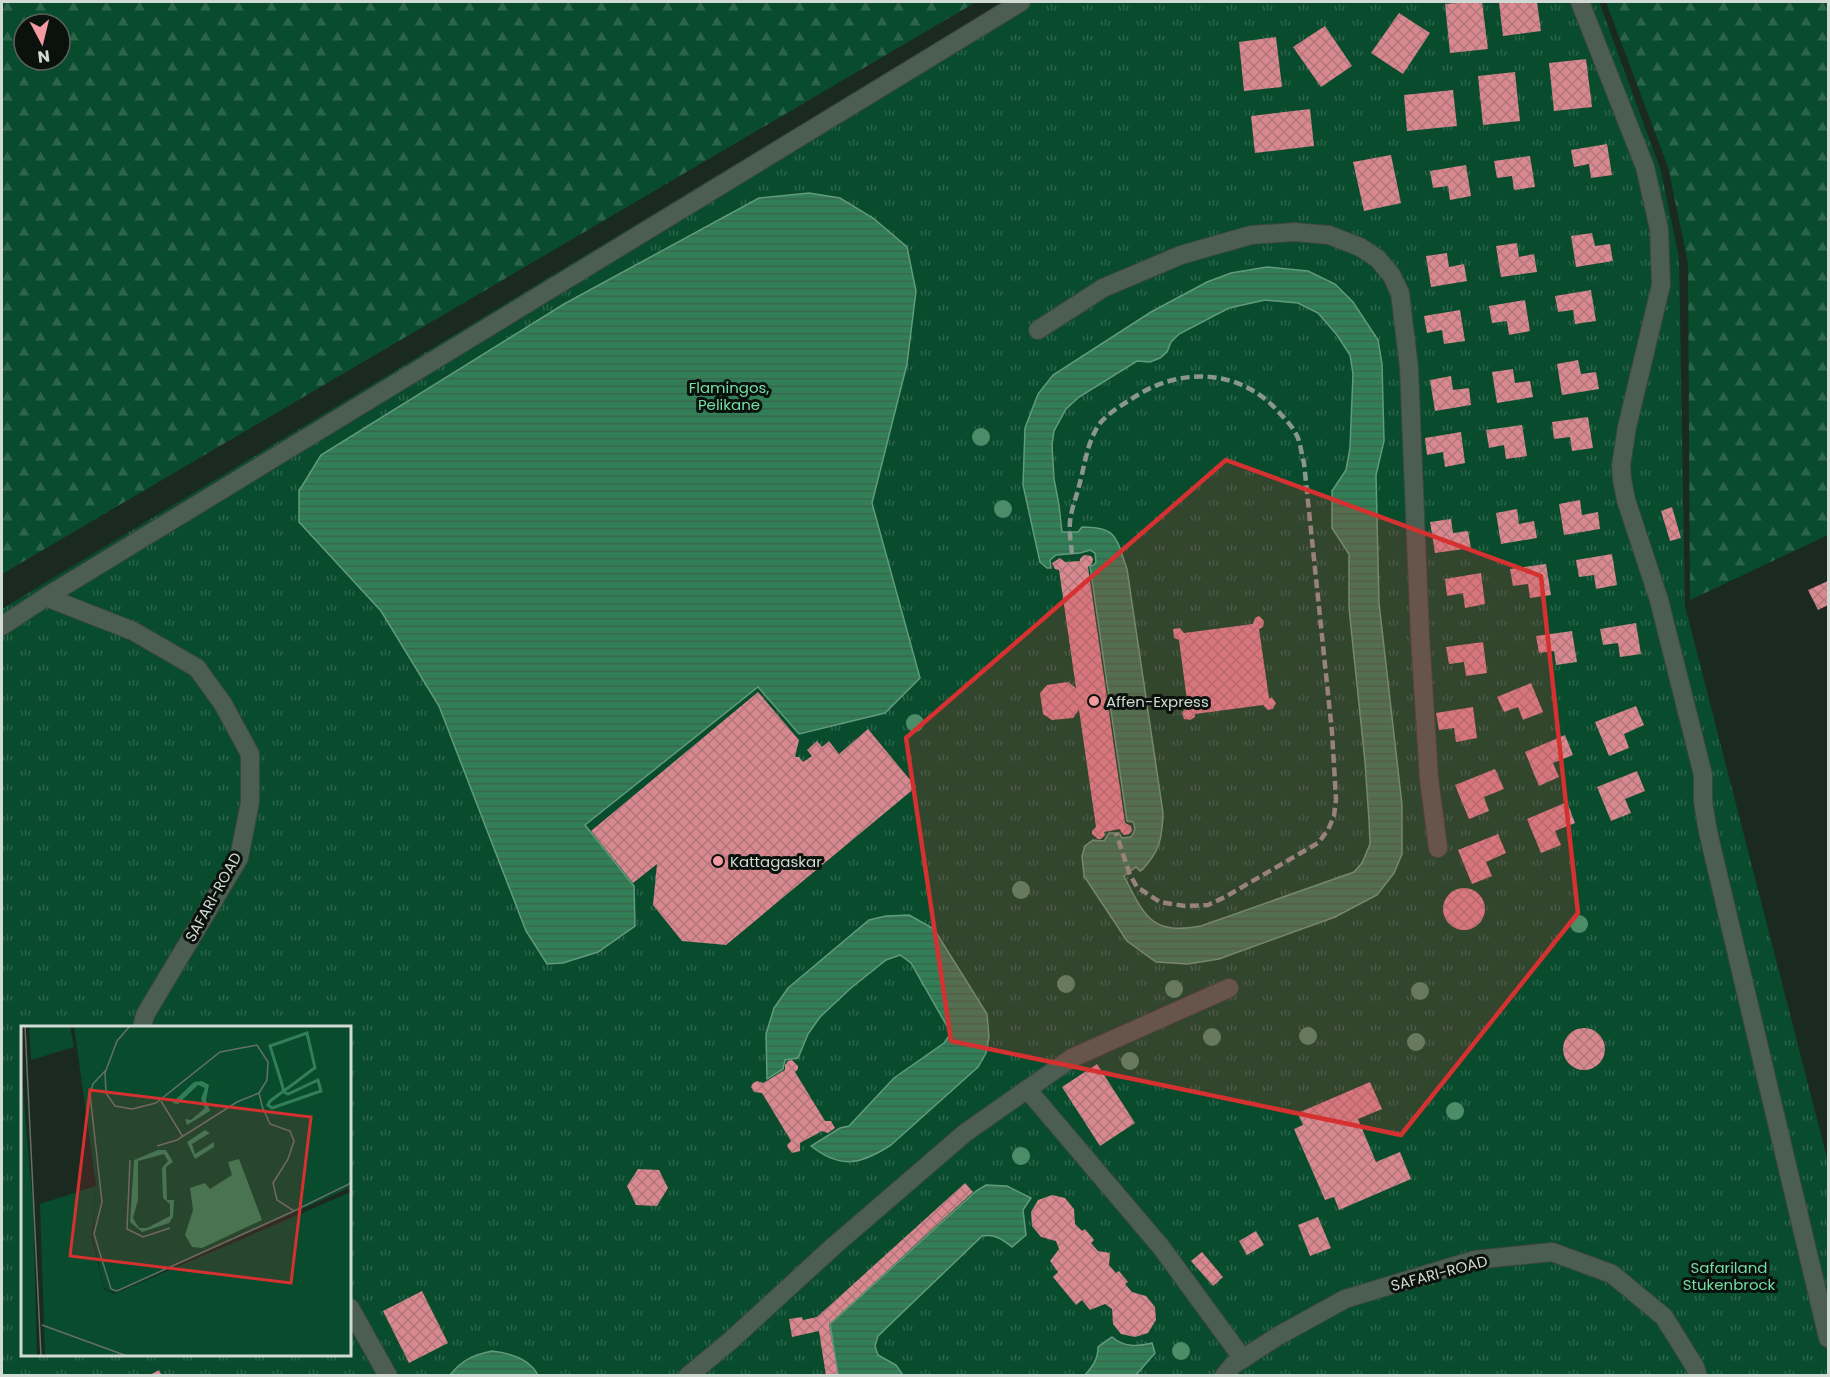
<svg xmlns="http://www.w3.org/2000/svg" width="1830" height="1377" viewBox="0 0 1830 1377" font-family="Poppins,sans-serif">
<defs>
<pattern id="forest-firs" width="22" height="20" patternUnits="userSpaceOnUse" patternTransform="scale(1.5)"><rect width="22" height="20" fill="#094b2d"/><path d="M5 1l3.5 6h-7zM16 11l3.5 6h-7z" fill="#2c644b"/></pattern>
<pattern id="park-tufts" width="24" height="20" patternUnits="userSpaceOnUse" patternTransform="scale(1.5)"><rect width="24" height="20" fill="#094b2d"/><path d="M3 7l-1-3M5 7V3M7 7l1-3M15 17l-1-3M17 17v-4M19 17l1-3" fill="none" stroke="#2c644b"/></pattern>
<pattern id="water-rules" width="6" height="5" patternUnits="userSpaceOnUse" patternTransform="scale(1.5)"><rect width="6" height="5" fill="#327f57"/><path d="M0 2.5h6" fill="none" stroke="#37664e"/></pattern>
<pattern id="building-cross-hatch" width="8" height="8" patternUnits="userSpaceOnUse" patternTransform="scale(1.5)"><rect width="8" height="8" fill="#d8888f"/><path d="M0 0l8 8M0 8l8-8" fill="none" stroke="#b2767b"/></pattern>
</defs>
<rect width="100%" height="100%" fill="#1b2a21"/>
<!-- forest -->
<g fill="url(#forest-firs)" fill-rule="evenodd">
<path d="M2,2H976L2,574ZM24,24H60V60H24Z"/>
<polygon points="1606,2 1828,2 1828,535 1690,600 1688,263 1668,167"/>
</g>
<!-- park -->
<path fill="url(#park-tufts)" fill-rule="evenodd" d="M1003,2H1599L1661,171L1679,258L1685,606L1828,1162V1375L2,1376V609ZM22,1028H350V1354H22Z"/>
<!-- water -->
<g fill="url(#water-rules)" stroke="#629a7c" stroke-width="1.5" fill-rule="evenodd">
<polygon points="809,193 840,198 873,218 907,247 916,291 907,364 872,503 920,678 885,713 799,734 758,687 585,825 634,886 635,926 598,952 563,963 547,964 526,931 439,706 381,611 299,522 299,491 321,455 564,304 759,198"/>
<path d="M1267,267L1308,271L1335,284L1353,302L1378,340L1382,364L1384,441L1376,475L1379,603L1402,805V854L1394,873L1377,895L1335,917L1219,959L1188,964L1156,962L1127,941L1084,876L1082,856L1085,846L1093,840L1104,841L1109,833H1119L1122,838L1131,837C1135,831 1136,828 1133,822L1127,821L1090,566L1094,565L1096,562L1095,553L1090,550L1080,553L1056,555L1050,560L1051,568H1047L1040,562L1023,485L1025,428L1038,394L1053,375L1151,312L1207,282L1231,273ZM1265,300L1298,303L1318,313L1337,335L1350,355L1353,374L1350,448L1346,470L1332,491V528L1349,554V608L1365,762L1369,820L1370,844L1362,863L1354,872L1201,926C1151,935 1145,917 1124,876L1136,867L1140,871L1142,870C1160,851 1162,839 1163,813L1127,569C1116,538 1118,527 1082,527L1078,532H1062L1059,505L1054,479L1052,445L1054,431L1066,409L1079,397L1137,361L1150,362L1160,358L1167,352L1171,342L1179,334L1229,308Z"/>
<path d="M909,915L934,929L987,1014L989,1037L986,1053L978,1067L891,1145C860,1165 840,1169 811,1146L840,1128L849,1126L894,1078L944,1043L949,1036L948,1028L911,963L900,955L886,960L851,988L820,1017L808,1034L798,1058L785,1060L783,1069L767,1079L766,1034L774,1008L788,988L869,920L886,916Z"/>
<path d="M986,1185L1007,1186L1031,1198L1023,1210L1026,1235L1012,1247C1002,1239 995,1234 982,1236L878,1336L875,1346L878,1355L896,1365L903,1375H838L830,1324L976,1191Z"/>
<path d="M1112,1337C1124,1347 1137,1347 1152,1343L1155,1353L1136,1375H1085C1093,1366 1098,1359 1098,1347Z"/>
<path d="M492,1351C510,1353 529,1358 538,1375H450C462,1360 473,1355 492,1351Z"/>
</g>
<!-- building -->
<g fill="url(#building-cross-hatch)">
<polygon points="1468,2 1482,2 1488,49 1450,53 1445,4"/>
<polygon points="1499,2 1537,2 1541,31 1503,36"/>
<polygon points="1399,13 1430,33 1403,74 1371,53"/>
<polygon points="1325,26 1352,66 1321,87 1293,47"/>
<polygon points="1276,37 1282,87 1244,91 1239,42"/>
<polygon points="1586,59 1592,107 1554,111 1549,63"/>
<polygon points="1515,72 1520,121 1483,125 1478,76"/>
<polygon points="1453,90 1457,126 1407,131 1404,95"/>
<polygon points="1310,109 1314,146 1255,153 1251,116"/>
<polygon points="1607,144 1612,175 1591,178 1589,164 1574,167 1571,150"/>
<polygon points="1391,155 1401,203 1364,211 1353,162"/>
<polygon points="1530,156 1535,187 1514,190 1512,176 1497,178 1494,161"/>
<polygon points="1466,165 1471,196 1450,200 1448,186 1433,188 1430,171"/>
<polygon points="1592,233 1595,246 1610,244 1613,261 1576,267 1571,236"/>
<polygon points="1517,243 1519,257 1534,254 1537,272 1501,277 1496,246"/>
<polygon points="1447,253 1449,267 1464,264 1467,281 1431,287 1426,256"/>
<polygon points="1591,290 1596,321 1575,324 1573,310 1558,312 1555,296"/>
<polygon points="1525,300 1530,331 1509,335 1507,321 1492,323 1489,306"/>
<polygon points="1460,310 1465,341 1444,344 1442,330 1427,333 1424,316"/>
<polygon points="1578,360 1581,374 1596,372 1599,389 1562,395 1557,364"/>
<polygon points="1513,369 1515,383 1530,381 1533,397 1497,403 1492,372"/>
<polygon points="1451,376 1453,390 1469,388 1471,405 1435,411 1430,380"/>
<polygon points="1588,417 1593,448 1572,451 1570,437 1554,439 1552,422"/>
<polygon points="1522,425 1527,456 1506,459 1504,445 1489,448 1486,430"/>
<polygon points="1461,432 1465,463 1445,467 1443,452 1427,455 1425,438"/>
<polygon points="1580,500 1582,515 1598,512 1600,529 1564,535 1559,504"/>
<polygon points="1672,507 1681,538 1670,541 1661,511"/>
<polygon points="1517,509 1519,524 1534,521 1537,538 1501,544 1496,513"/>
<polygon points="1451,519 1453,533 1468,531 1471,548 1435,553 1430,522"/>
<polygon points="1612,554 1617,585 1596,589 1594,575 1579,577 1576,560"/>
<polygon points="1084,555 1091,556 1093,559 1092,564 1088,567 1125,823 1131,826 1132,831 1129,834 1124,835 1121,832 1120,829 1104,832 1105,835 1101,839 1098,839 1092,834 1092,831 1096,827 1079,710 1073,718 1052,720 1043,714 1040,693 1047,685 1068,682 1076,688 1059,570 1055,569 1052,563 1060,558 1065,562 1080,561 1080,559"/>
<polygon points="1546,564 1551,595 1530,598 1528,584 1513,586 1510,569"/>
<polygon points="1481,573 1485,604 1465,608 1463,593 1447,596 1445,579"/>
<polygon points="1828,581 1828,605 1818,610 1808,590"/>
<polygon points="1259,616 1264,621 1263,627 1259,629 1269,698 1272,698 1276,703 1273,709 1268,710 1263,705 1195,714 1195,717 1190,720 1184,719 1182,713 1184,710 1188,708 1179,640 1174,638 1173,629 1180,628 1184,633 1253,624 1255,618"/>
<polygon points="1636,623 1641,654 1620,657 1618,643 1603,645 1600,629"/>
<polygon points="1572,631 1577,662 1556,665 1554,651 1539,653 1536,636"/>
<polygon points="1483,642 1487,673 1466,676 1464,662 1449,664 1446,647"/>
<polygon points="1531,683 1543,712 1523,720 1518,707 1504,712 1497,697"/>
<polygon points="758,692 799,740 795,757 799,757 803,762 812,756 807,750 817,741 822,747 829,741 839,754 868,729 916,787 726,945 682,941 653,905 657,864 633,883 591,831"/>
<polygon points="1636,706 1644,725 1624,734 1629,748 1609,756 1595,722"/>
<polygon points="1473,707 1477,738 1456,742 1454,728 1439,730 1436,713"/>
<polygon points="1565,735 1573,755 1553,763 1559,777 1539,786 1525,752"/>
<polygon points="1495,769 1504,789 1484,797 1489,811 1469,819 1455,785"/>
<polygon points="1637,771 1645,791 1625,799 1631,813 1611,821 1597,787"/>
<polygon points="1567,802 1575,823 1555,831 1561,845 1541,853 1527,819"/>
<polygon points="1498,834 1506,853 1486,862 1492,876 1472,884 1458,850"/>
<circle cx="1464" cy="909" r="21"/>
<circle cx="1584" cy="1049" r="21"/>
<polygon points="792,1060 798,1066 798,1069 795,1072 825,1121 831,1121 835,1128 828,1133 822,1131 800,1143 800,1151 792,1153 788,1148 787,1145 791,1141 762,1093 754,1092 751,1087 753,1083 757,1081 763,1083 785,1070 785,1065 788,1061"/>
<polygon points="1097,1064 1135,1123 1100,1146 1062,1087"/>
<polygon points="1370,1082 1382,1109 1358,1119 1376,1162 1400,1152 1411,1179 1339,1210 1334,1197 1325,1200 1294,1129 1303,1125 1298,1113"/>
<polygon points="638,1169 659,1170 668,1188 657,1206 636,1205 627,1186"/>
<polygon points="965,1183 973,1192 829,1324 838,1376 826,1376 819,1331 792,1337 789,1319 802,1317 803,1320 817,1317"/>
<polygon points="1052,1195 1065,1198 1074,1209 1075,1224 1082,1231 1085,1229 1094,1240 1091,1243 1098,1251 1110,1253 1109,1265 1116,1273 1119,1271 1128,1282 1125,1284 1132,1292 1146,1296 1155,1307 1156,1320 1148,1333 1135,1337 1121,1334 1113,1324 1112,1309 1105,1304 1090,1310 1082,1300 1076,1305 1053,1277 1058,1272 1050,1261 1059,1249 1056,1241 1041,1237 1032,1226 1031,1212 1038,1200"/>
<polygon points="1318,1217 1331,1248 1310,1256 1298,1225"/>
<polygon points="1256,1231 1264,1245 1247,1255 1239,1241"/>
<polygon points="1202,1252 1223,1277 1213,1286 1191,1261"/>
<polygon points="422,1291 448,1343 409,1363 383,1311"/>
<polygon points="159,1370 162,1376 148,1376"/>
</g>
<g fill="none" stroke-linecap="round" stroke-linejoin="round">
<!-- minor casing -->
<g stroke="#3a473f" stroke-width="20">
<g id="minor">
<polyline points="1580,2 1645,167 1659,229 1661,285 1627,427 1621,465 1622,479 1626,500 1659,600 1703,775 1703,802 1708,832 1828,1338"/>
<polyline points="1038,330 1103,288 1181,255 1251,235 1294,232 1329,235 1360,247 1378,259 1392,276 1400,293 1409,368 1420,636 1429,779 1438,848"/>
<polyline points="46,597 1021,2"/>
<polyline points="2,626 46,597 133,631 197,668 223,704 250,754 250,802 239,858 145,1015 142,1028"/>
<polyline points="1027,1089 1161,1247 1243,1359"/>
<polyline points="350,1308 388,1376"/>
<polyline points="688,1376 729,1342 835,1245 965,1133 1072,1058 1229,988"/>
<polyline points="1224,1376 1233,1365 1278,1336 1345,1299 1474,1260 1552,1252 1612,1274 1664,1317 1695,1367 1698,1376"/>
</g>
</g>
<!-- minor -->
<use href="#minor" stroke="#4c5d52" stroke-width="18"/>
<!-- rail -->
<path stroke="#8a968e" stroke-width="4.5" stroke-dasharray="9 4.5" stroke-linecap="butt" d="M1072,554C1071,543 1069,532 1070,522C1071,510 1076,498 1079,486C1085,465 1087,440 1101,422C1109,413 1120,406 1130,400C1175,368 1235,367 1275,408C1284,418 1295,428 1299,441C1301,448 1302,456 1304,463L1332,732L1336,799L1334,816L1328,830L1318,843L1225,897L1208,905L1185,906L1160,902L1137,887L1130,875L1116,833"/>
</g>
<!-- trees -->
<g fill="#4c8c68">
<circle cx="981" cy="437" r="9"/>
<circle cx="1003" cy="509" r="9"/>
<circle cx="915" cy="723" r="9"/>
<circle cx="1021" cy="890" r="9"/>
<circle cx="1579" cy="924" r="9"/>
<circle cx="1066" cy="984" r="9"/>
<circle cx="1174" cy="989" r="9"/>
<circle cx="1420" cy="991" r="9"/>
<circle cx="1308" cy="1036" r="9"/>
<circle cx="1212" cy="1037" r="9"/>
<circle cx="1416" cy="1042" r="9"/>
<circle cx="1130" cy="1061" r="9"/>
<circle cx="1455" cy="1111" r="9"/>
<circle cx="1021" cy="1156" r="9"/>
<circle cx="1181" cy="1351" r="9"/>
</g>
<!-- marked area -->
<path fill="#d63131" fill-opacity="0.2" stroke="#d63131" stroke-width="4.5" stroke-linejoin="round" d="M1226,460L1541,576L1578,913L1401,1135L951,1041L906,738Z"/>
<!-- markers -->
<g fill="#f49aa3" stroke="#0b110d" stroke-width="2">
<circle cx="1094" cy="701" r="6"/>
<circle cx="718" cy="861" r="6"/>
</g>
<g text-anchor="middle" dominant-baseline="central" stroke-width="6" stroke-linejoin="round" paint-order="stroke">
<!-- park labels -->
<g font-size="15" fill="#74dda3" stroke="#0b110d">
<text x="729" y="387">Flamingos,<tspan x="729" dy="17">Pelikane</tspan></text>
<text x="1729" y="1267">Safariland<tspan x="1729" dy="17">Stukenbrock</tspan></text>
</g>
<!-- poi labels -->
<g font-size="15" fill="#d1dad4" stroke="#0b110d" text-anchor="start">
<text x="1106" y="701">Affen-Express</text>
<text x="730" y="861">Kattagaskar</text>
</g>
<!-- street labels -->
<g font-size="15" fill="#d1dad4" stroke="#0b110d">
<text transform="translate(213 897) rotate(-61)">SAFARI-ROAD</text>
<text transform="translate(1439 1273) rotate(-15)">SAFARI-ROAD</text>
</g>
</g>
<!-- overview -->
<g transform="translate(21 1026)">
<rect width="330" height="330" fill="#1b2a21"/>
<path d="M8,0H49L53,21L10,34ZM0,40L12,180L16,330H0ZM75,160L71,212L83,263L93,268L330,166V330H24L19,178Z" fill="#094b2d"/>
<path d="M53,0H330V161L94,267L83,262L72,212L75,159Z" fill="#094b2d"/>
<path d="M181,55L188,59L185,74L189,85L166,99L164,93L170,94L184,82L180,73L184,62L177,59L157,78L151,77L173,56ZM184,104L189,107L171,118L174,128L193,116V121L174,133L166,116ZM137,124H145L152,136L145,141L146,174H153L152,191L148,197L121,206L109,196L113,134ZM143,128L147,135L141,142L142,172L149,178V190L126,202H118L112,192L117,174V135ZM218,133L241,194L181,222L171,221L164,209L172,184L169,162L184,157L189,163L211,149L207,136Z" fill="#327f57" fill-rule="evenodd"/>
<path fill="none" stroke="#327f57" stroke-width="3" d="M260,55L263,66L267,68L297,54L300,65L251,82L247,79L249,75L275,56L292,43L294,42L286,7L249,20L260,55"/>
<path fill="none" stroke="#647069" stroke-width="1.5" d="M4,0L20,330M109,0L96,15L84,47L85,67L94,80L111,83L135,77L199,26L236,19L247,36L246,54L238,67L241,80L249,98L269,105L273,115L267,133L252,157L256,174L273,185L330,157M85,44L72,58L69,68L81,176L73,208L90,263L96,265L273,185M140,75L162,111M136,120L156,114L216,76L238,67M109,134L106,203L122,211L149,202M21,299L106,330"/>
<path fill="#d63131" fill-opacity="0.15" stroke="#d63131" stroke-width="3" d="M69,64L290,91L270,257L49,230Z"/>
<rect width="330" height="330" fill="none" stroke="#d1dad4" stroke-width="3"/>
</g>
<!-- border -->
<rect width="1830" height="1377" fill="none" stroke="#d1dad4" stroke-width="6"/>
<!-- north arrow -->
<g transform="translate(42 42) rotate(173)"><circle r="28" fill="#0b110d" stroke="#5a615d" stroke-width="1.5"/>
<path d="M0-4.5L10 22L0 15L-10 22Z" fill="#f49aa3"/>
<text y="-9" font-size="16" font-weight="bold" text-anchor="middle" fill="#d1dad4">N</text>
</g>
</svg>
